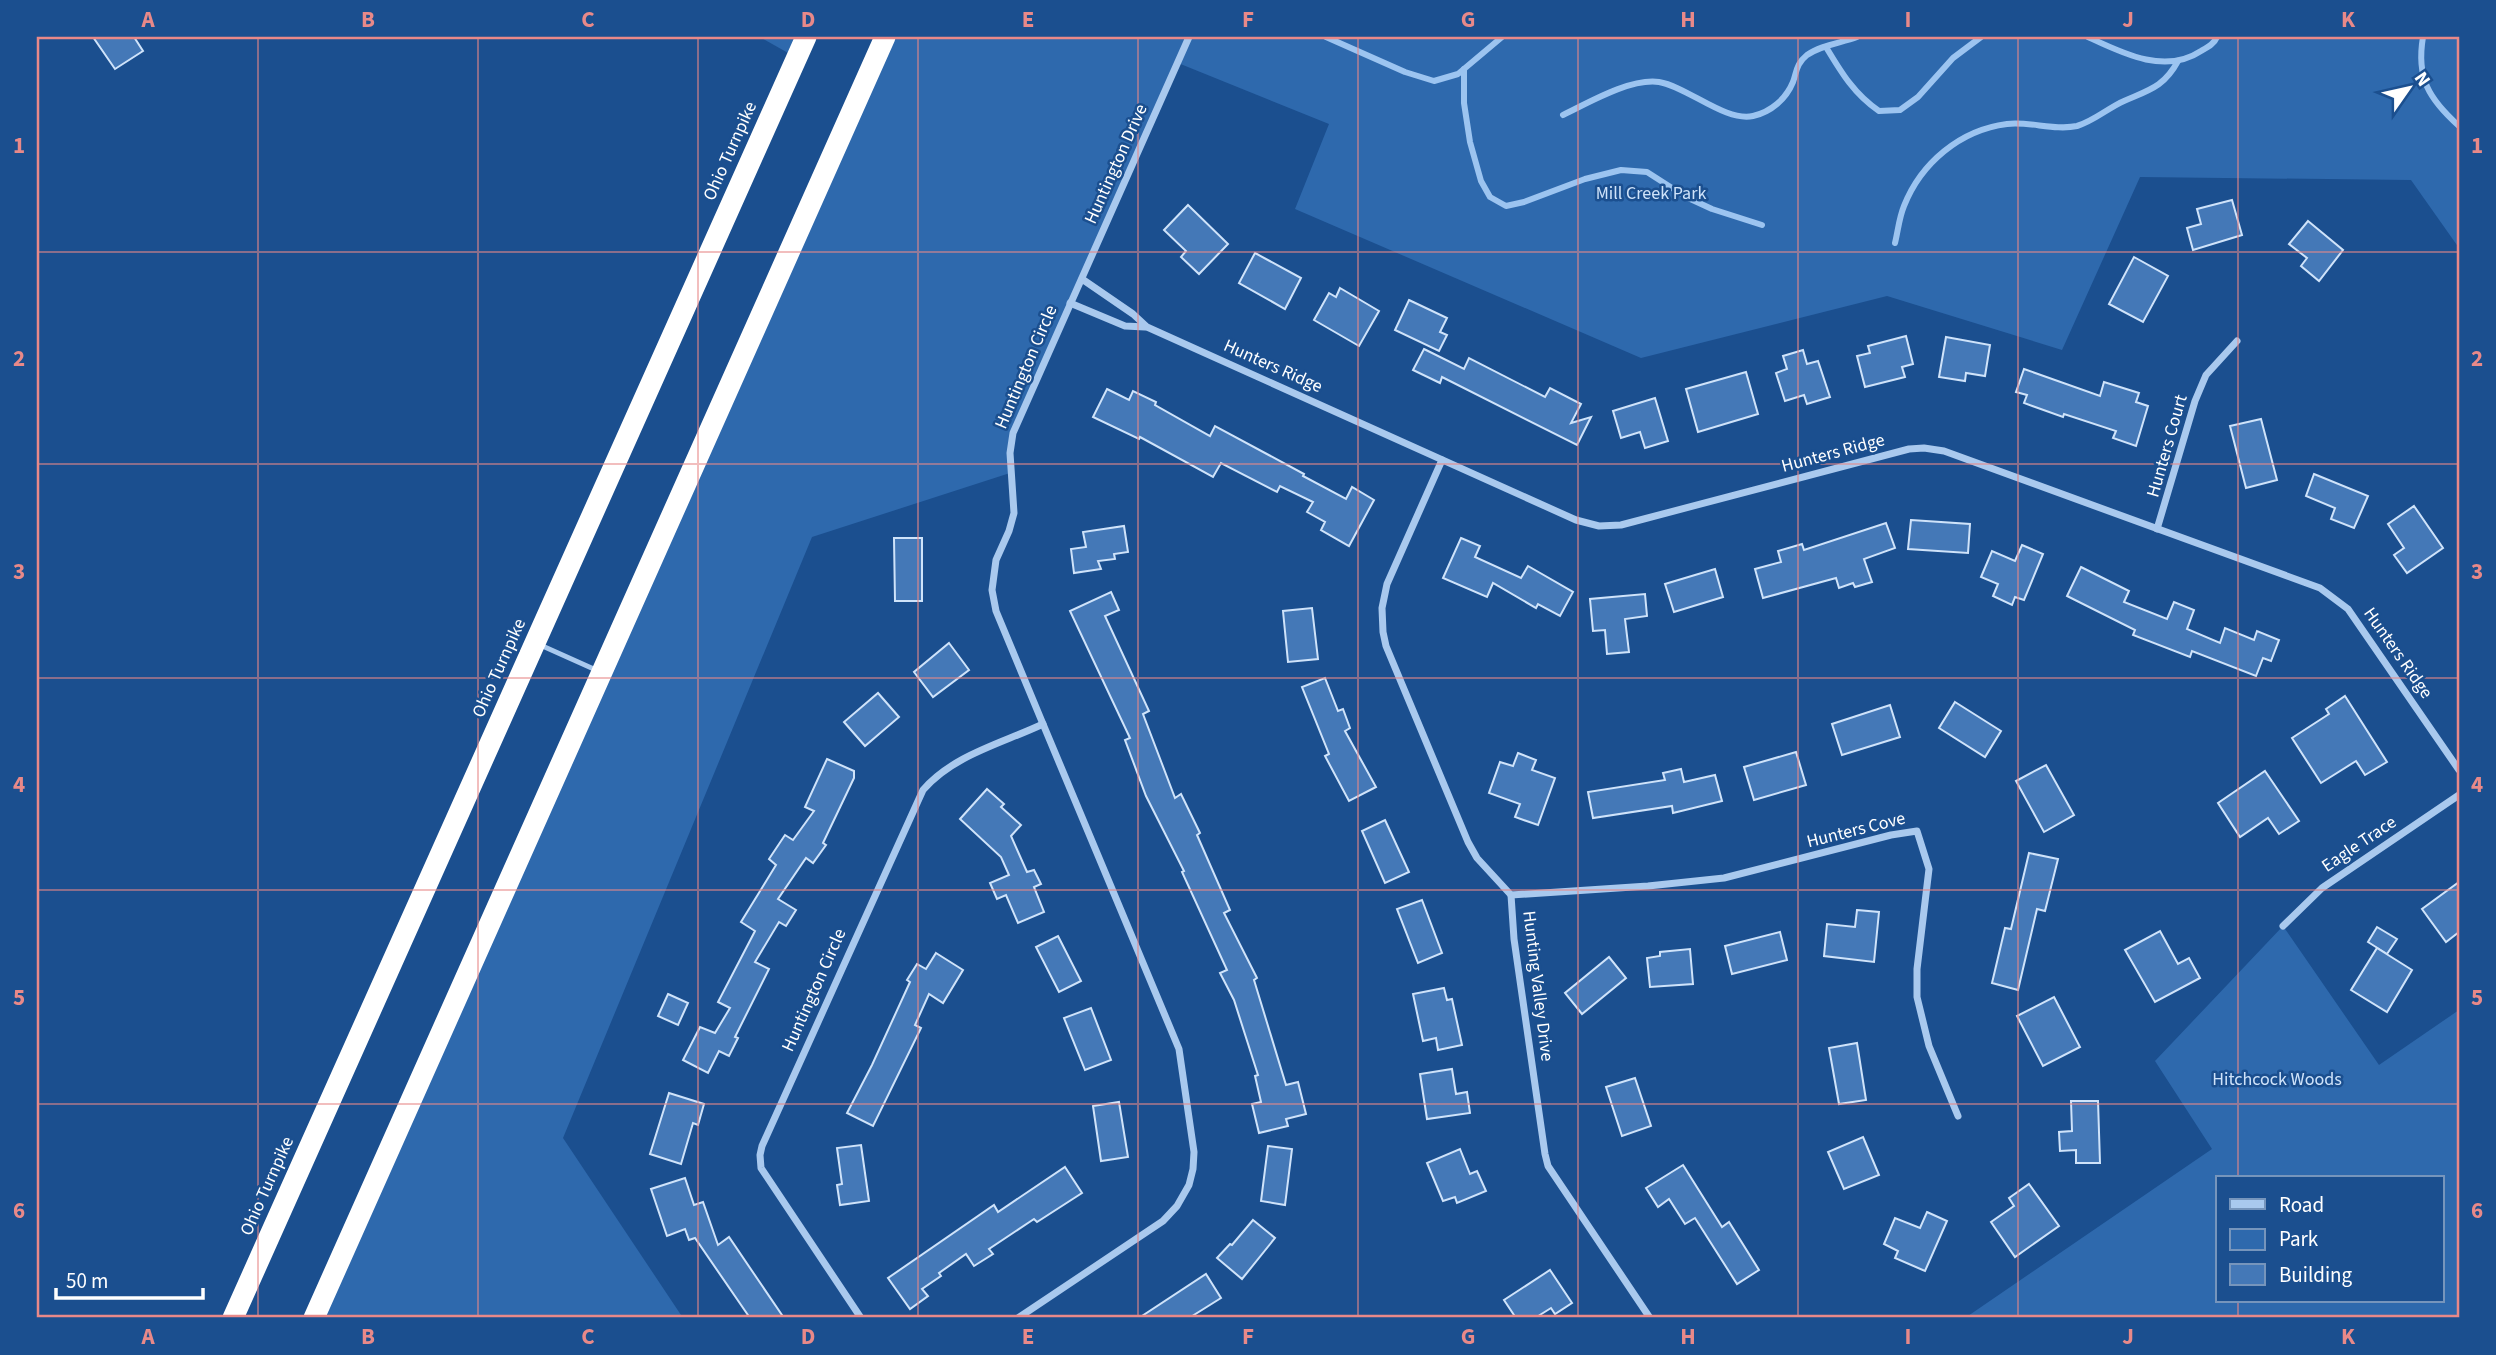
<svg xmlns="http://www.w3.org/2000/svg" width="2496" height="1355" viewBox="0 0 2496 1355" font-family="'Source Sans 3',sans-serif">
<rect width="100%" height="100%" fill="#1b4f8f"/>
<!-- green -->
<g fill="#2e69ad" fill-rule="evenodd">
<polygon points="760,37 806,37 797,58"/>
<polygon points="885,37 2459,37 2459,248 2411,180 2140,177 2062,350 1887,296 1641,358 1295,209 1329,124 1178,63 1014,433 1010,473 812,537 563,1138 683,1318 314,1318"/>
<path d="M2283,926L2379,1065L2459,1010V1318H1965L2212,1149L2155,1061ZM2218,1178H2442V1301H2218Z"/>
</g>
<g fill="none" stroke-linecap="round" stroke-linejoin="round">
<!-- stream -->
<g stroke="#9cc4f0" stroke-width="6">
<polyline points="1326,37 1405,72 1434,81 1458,74 1502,37"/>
<path d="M2088,37C2122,53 2165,75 2201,51C2208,47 2214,44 2217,37"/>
<path d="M2423,37C2416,78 2429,99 2459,126"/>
<path d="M1826,47C1841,72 1854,94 1879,111L1900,110L1918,97L1953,58L1981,37"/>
<polyline points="1464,69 1464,103 1470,142 1481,181 1490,197 1506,206 1524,202 1585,179 1621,170 1647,172 1686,197 1712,209 1762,225"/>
<path d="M1563,115C1588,103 1630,78 1659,82C1688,87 1725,122 1753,116C1771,112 1786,99 1793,82C1797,71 1796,64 1807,55C1821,45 1841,43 1857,37"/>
<path d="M1895,243C1898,231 1899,218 1904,206C1921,163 1960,130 2007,124C2029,121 2055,131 2077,126C2094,121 2108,108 2124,101C2149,90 2164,87 2178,61"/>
</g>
</g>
<!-- building -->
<g fill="#4478b7" stroke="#cfe3fa" stroke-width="2">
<polygon points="93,37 134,37 143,51 115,69"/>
<polygon points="2232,200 2242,235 2193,250 2187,228 2201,224 2197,209"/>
<polygon points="1188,205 1228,244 1199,274 1181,257 1186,251 1164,230"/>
<polygon points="2308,221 2343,250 2319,281 2301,266 2307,258 2289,244"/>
<polygon points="1255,253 1301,278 1285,309 1239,283"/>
<polygon points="2134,257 2168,276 2143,322 2109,304"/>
<polygon points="1340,288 1379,311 1359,346 1314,320 1329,293 1336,297"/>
<polygon points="1409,300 1447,318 1440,332 1447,335 1439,351 1395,330"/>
<polygon points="1906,336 1913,364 1902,367 1905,377 1865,387 1857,356 1870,353 1868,346"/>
<polygon points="1946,337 1990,345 1985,376 1966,373 1965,381 1939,377"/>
<polygon points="1424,349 1464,369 1469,358 1545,397 1550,388 1581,404 1571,423 1591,417 1577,445 1442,377 1440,383 1413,370"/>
<polygon points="1803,350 1807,364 1818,361 1830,397 1807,404 1804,395 1785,401 1776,373 1787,369 1783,356"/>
<polygon points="2024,369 2100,396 2104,382 2139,393 2136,402 2148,406 2136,446 2113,438 2116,431 2064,414 2063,417 2024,403 2027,395 2016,392"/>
<polygon points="1746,372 1758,414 1698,432 1686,389"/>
<polygon points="1107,389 1129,400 1133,391 1156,402 1155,405 1210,436 1215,426 1304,474 1303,476 1346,499 1352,487 1374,500 1349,546 1321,530 1325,522 1307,512 1313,502 1280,486 1277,492 1221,463 1213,477 1140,437 1139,439 1093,417"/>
<polygon points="1655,398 1668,441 1645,448 1640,432 1621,438 1613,411"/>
<polygon points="2261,419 2277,480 2246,488 2230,426"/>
<polygon points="2314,474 2368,496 2354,528 2331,519 2335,508 2306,496"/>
<polygon points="2414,506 2443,548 2407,573 2394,555 2404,548 2388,524"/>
<polygon points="1911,520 1970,524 1968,553 1908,549"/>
<polygon points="1886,523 1895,548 1864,559 1872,582 1855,587 1853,583 1839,588 1836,578 1763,598 1755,569 1781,562 1778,551 1802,544 1804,550"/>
<polygon points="1124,526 1128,552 1114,554 1115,559 1098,561 1101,569 1074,573 1071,549 1086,547 1083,532"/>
<polygon points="894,538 922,538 922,601 895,601"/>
<polygon points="1461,538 1480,546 1475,557 1521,578 1528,566 1573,592 1560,616 1538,604 1536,608 1493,583 1487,597 1443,578"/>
<polygon points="2022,545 2043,554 2024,600 2015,597 2012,605 1993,596 1998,584 1981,577 1992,551 2015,561"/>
<polygon points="2081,567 2129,591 2124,602 2167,619 2174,602 2194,610 2187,629 2220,643 2225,628 2254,640 2257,631 2279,640 2271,661 2263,658 2256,676 2192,651 2190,657 2133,635 2135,630 2067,596"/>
<polygon points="1715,569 1723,597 1674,612 1665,584"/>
<polygon points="1111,592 1119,610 1105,616 1149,711 1143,714 1175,798 1181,794 1200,833 1197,835 1230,910 1224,913 1257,978 1254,980 1286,1085 1298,1082 1306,1114 1286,1119 1288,1126 1259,1133 1252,1104 1261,1102 1255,1076 1258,1075 1234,1000 1220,973 1227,970 1182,872 1184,871 1146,796 1125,740 1130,738 1070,611"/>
<polygon points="1645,594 1647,616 1625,619 1629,652 1607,654 1605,630 1593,631 1590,599"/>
<polygon points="1312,608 1318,659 1288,662 1283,611"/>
<polygon points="949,643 969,670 933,697 914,672"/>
<polygon points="1325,678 1338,711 1343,709 1350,728 1345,731 1376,787 1349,801 1325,756 1329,754 1302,687"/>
<polygon points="878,693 899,717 865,746 844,722"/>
<polygon points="2345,696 2387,762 2365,775 2356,761 2321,783 2292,738 2329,714 2326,709"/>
<polygon points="1955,702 2001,731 1985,757 1939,728"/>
<polygon points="1890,705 1900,737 1842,755 1832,724"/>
<polygon points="1796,752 1806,785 1754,800 1744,767"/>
<polygon points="1518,753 1536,760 1532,770 1555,778 1538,825 1515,817 1520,804 1489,793 1500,762 1513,766"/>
<polygon points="827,759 854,771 854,778 823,843 826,845 813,863 806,858 778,899 796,910 786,926 779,922 755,962 769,969 735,1037 738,1038 729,1056 719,1051 708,1073 683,1060 700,1027 715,1033 730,1008 718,1002 755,931 741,922 776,865 769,859 785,835 793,840 814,811 805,807"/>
<polygon points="2046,765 2074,815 2044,832 2016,781"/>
<polygon points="1681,769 1684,782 1715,775 1722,801 1673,813 1672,806 1593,818 1588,792 1665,780 1663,773"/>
<polygon points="2265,771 2299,821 2279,834 2268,818 2240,837 2218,803"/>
<polygon points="987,789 1004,804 1001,807 1021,825 1011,836 1027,872 1034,870 1041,884 1034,887 1044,912 1018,923 1006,895 997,899 990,883 1009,875 1001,857 960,819"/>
<polygon points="1385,820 1409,872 1385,883 1362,831"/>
<polygon points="2029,853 2058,859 2045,911 2037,909 2018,990 1992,983 2005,928 2011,929"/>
<polygon points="2459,882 2459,932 2446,942 2422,909"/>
<polygon points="1422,900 1442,953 1418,963 1397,909"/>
<polygon points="1857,910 1879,912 1874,962 1824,956 1827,924 1855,927"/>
<polygon points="2377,927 2397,939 2387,954 2368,942"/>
<polygon points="2160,931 2178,964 2189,958 2200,978 2155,1002 2125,950"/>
<polygon points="1780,932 1787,960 1732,974 1725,946"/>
<polygon points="1058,936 1081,981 1059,992 1036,947"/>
<polygon points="2377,948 2412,970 2387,1012 2351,990"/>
<polygon points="1690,949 1693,984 1650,987 1647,958 1660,956 1660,952"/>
<polygon points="936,953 963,970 943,1003 929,994 915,1025 921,1028 873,1126 847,1113 872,1065 910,982 907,980 917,964 926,969"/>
<polygon points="1609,957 1626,978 1582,1014 1565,993"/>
<polygon points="1444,988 1447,1000 1452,999 1462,1045 1438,1050 1436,1038 1423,1041 1413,994"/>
<polygon points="668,994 688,1003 678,1025 658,1016"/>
<polygon points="2054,997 2080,1047 2043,1066 2017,1016"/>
<polygon points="1091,1008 1111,1060 1085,1070 1064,1018"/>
<polygon points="1857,1043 1866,1100 1839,1104 1829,1048"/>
<polygon points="1452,1069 1456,1094 1467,1092 1470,1113 1427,1119 1420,1074"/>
<polygon points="1635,1078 1651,1126 1622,1136 1606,1087"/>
<polygon points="669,1093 704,1104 698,1125 693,1123 681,1164 650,1154"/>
<polygon points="2071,1101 2098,1101 2100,1163 2076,1163 2076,1150 2060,1151 2059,1132 2072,1131"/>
<polygon points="1119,1102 1128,1157 1101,1161 1093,1106"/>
<polygon points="1863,1137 1879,1175 1844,1189 1828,1152"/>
<polygon points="861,1145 869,1201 840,1205 837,1185 842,1184 837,1148"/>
<polygon points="1268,1146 1292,1149 1285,1205 1261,1201"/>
<polygon points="1460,1149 1470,1174 1477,1171 1486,1191 1457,1203 1455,1197 1443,1201 1427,1163"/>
<polygon points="1683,1165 1722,1227 1729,1222 1759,1270 1737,1284 1695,1218 1685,1224 1669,1199 1658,1207 1646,1188"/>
<polygon points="1065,1167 1082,1193 1037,1222 1034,1219 989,1249 993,1254 974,1266 966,1254 939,1273 941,1276 922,1289 928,1296 910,1309 888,1278 994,1205 998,1212"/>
<polygon points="685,1178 694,1205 703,1202 718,1245 729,1237 784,1318 750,1318 695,1238 689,1240 685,1229 667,1236 651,1189"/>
<polygon points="2029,1184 2059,1226 2015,1257 1991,1222 2014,1206 2009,1198"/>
<polygon points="1927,1212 1947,1221 1925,1271 1895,1258 1898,1251 1884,1244 1895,1218 1920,1228"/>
<polygon points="1253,1220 1275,1238 1242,1279 1217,1258 1230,1244 1232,1245"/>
<polygon points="1550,1270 1572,1303 1555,1314 1551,1308 1535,1318 1516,1318 1504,1300"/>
<polygon points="1206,1274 1221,1298 1189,1318 1139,1318"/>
</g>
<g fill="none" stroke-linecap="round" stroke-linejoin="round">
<!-- service -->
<polyline stroke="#a9c9ee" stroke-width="5" points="538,644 596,670"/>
<!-- minor -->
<g stroke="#a9c9ee" stroke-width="7">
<polyline points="1082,279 1133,314 1147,327 1576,520 1599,526 1621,525 1909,449 1924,448 1944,451 2320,588 2348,609 2459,770"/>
<polyline points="1070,303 1125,326 1145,327"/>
<polyline points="1442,460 1387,584 1382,608 1383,632 1386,646 1468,842 1477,858 1511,895 1514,939 1545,1154 1548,1166 1650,1318"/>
<polyline points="2157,529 2195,401 2206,375 2237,341"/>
<polyline points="1043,724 996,611 992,590 996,560 1009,531 1014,513 1010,453 1013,433 1189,37"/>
<polyline points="1511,895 1648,886 1724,878 1891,835 1917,831 1929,869 1917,969 1917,997 1929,1046 1958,1116"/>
<polyline points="2283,926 2322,888 2459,795"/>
<path d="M861,1318L761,1168L760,1155L762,1146L923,790C953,755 1003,743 1043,724L1179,1049L1194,1152L1193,1169L1189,1185L1177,1206L1163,1221L1018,1318"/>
</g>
<!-- motorway -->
<g stroke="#fff" stroke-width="21">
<polyline points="233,1318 806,37"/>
<polyline points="314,1318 885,37"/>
</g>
</g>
<!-- grid -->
<path fill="none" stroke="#e88989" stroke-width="2" stroke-opacity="0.55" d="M258,37V1318M478,37V1318M698,37V1318M918,37V1318M1138,37V1318M1358,37V1318M1578,37V1318M1798,37V1318M2018,37V1318M2238,37V1178M37,252H2459M37,464H2459M37,678H2459M37,890H2459M37,1104H2459M2238,1301V1318"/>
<g text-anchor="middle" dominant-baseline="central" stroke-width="5" stroke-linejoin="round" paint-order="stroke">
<!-- street labels -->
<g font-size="18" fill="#fff" stroke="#1b4f8f">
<text transform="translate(730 151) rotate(-66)">Ohio Turnpike</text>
<text transform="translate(1116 164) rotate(-66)">Huntington Drive</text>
<text transform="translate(1273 366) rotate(24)">Hunters Ridge</text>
<text transform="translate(1026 367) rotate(-67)">Huntington Circle</text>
<text transform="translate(2167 446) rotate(-74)">Hunters Court</text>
<text transform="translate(1833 453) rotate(-15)">Hunters Ridge</text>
<text transform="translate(2398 653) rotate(55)">Hunters Ridge</text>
<text transform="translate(499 668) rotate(-66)">Ohio Turnpike</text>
<text transform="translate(1856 830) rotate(-14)">Hunters Cove</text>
<text transform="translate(2359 844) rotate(-34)">Eagle Trace</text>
<text transform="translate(1538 986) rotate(83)">Hunting Valley Drive</text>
<text transform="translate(814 990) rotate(-66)">Huntington Circle</text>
<text transform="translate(267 1186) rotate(-66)">Ohio Turnpike</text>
</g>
<!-- park labels -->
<g font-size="18" fill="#cfe3fa" stroke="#1b4f8f">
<text x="1651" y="193">Mill Creek Park</text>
<text x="2277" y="1079">Hitchcock Woods</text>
</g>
</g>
<!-- border -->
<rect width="2496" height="1355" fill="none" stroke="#1b4f8f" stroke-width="77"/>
<!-- legend -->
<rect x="2216" y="1176" width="228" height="126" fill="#1b4f8f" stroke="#7695bc" stroke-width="2"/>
<rect x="2230" y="1199" width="35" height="10" fill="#a9c9ee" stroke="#7695bc" stroke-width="2"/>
<text x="2279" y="1212" font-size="21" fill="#ffffff">Road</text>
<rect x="2230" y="1229" width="35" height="21" fill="#2e69ad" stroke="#7695bc" stroke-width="2"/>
<text x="2279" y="1246" font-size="21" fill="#ffffff">Park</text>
<rect x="2230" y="1264" width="35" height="21" fill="#4478b7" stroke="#7695bc" stroke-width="2"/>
<text x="2279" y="1282" font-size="21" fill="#ffffff">Building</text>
<!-- north arrow -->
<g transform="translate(2409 88) rotate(56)" stroke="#1b4f8f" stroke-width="5" paint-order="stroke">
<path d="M0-5L12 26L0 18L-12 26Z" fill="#ffffff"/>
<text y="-10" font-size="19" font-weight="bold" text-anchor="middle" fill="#ffffff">N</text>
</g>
<!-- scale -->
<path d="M56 1288v10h147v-10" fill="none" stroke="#ffffff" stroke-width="3.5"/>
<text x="66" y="1288" font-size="21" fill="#ffffff" stroke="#1b4f8f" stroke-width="5" paint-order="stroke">50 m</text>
<rect x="38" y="38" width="2420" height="1278" fill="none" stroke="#e88989" stroke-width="2.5"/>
<g font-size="23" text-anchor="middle" font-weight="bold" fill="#e88989">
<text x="148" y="27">A</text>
<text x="368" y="27">B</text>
<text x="588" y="27">C</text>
<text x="808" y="27">D</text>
<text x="1028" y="27">E</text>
<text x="1248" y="27">F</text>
<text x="1468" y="27">G</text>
<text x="1688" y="27">H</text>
<text x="1908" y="27">I</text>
<text x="2128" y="27">J</text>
<text x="2348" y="27">K</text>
<text x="19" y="153">1</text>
<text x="2477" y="153">1</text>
<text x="19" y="366">2</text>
<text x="2477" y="366">2</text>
<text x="19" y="579">3</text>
<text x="2477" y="579">3</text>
<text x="19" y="792">4</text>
<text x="2477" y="792">4</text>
<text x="19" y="1005">5</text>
<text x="2477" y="1005">5</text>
<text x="19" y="1218">6</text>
<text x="2477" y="1218">6</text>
<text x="148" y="1344">A</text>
<text x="368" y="1344">B</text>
<text x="588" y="1344">C</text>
<text x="808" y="1344">D</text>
<text x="1028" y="1344">E</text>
<text x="1248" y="1344">F</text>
<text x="1468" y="1344">G</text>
<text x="1688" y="1344">H</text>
<text x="1908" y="1344">I</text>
<text x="2128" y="1344">J</text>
<text x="2348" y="1344">K</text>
</g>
</svg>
